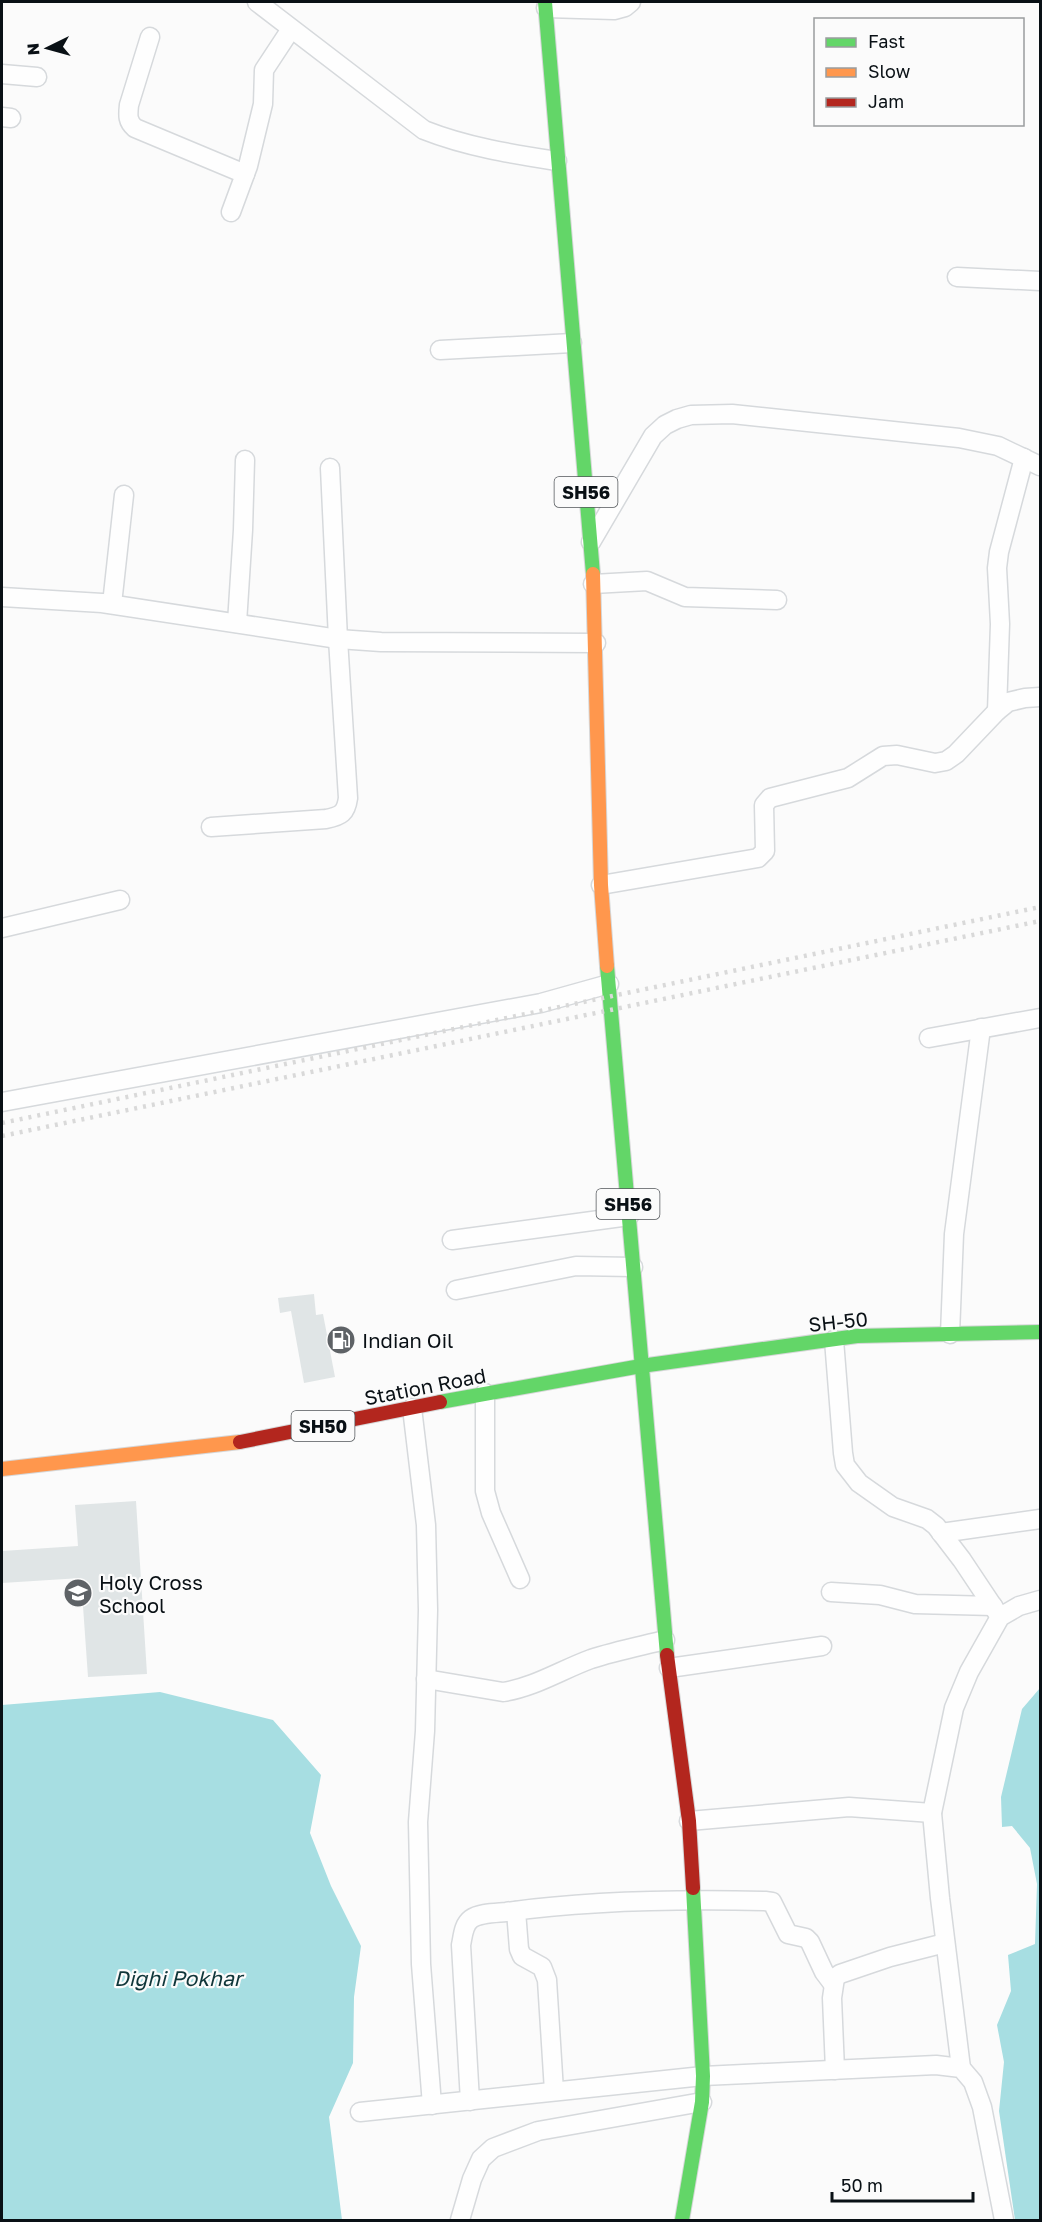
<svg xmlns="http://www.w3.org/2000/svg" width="1042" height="2222" viewBox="0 0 1042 2222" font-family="'Golos Text',sans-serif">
<rect width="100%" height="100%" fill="#fbfbfb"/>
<!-- water -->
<g fill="#a7dee2">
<polygon points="1040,1688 1040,2220 1015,2220 999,2111 1004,2062 997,2025 1011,1991 1008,1955 1035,1944 1037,1884 1030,1848 1012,1826 1002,1827 1001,1797 1022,1709"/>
<polygon points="160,1692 273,1720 321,1775 310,1833 331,1886 361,1946 354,1997 353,2063 329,2117 342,2220 2,2220 2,1705"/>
</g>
<!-- building -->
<g fill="#e0e5e6">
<polygon points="314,1294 316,1315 323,1314 335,1377 304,1383 291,1311 280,1313 278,1298"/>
<polygon points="136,1501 147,1674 88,1677 81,1578 2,1583 2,1551 78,1546 75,1505"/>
</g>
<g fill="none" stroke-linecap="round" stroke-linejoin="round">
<!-- street casing -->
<g stroke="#d6d9dc" stroke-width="21">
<g id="street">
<path d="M257,2L424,130C467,147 512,154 557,161"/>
<polyline points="546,8 614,10 625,7 631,2"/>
<path d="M150,37L129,105C128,115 127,121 135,128L245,174"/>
<polyline points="2,74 37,77"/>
<polyline points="2,117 11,118"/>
<polyline points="231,212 248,166 263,104 264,70 291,29"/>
<polyline points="957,277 1040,281"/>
<polyline points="440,350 572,343"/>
<polyline points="591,542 653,436 665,425 677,419 691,415 732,414 959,438 998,446 1040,466"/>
<polyline points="593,584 647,581 685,597 777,600"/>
<polyline points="2,597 102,603 338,639 381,642 596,643"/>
<polyline points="112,604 124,495"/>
<polyline points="237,623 243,530 245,460"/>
<polyline points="997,711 1000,624 997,568 999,552 1024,458"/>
<path d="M211,827L326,819C341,816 346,813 348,798L338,639L330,468"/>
<polyline points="601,885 758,858 765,851 764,805 770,798 848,778 883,756 897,755 935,763 946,761 956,754 997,711 1008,702 1025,698 1040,697"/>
<polyline points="2,928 120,900"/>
<polyline points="929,1038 1040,1018"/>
<polyline points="2,1102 541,1003 609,984"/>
<polyline points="452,1240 629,1216"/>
<polyline points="456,1290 576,1266 633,1267"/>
<polyline points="950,1334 954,1234 981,1028"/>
<polyline points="834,1340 843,1453 845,1465 859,1483 893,1507 927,1519 936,1526 962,1560 1000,1617"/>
<polyline points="485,1393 485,1491 491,1513 520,1579"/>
<polyline points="412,1408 426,1525 428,1610 425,1731 418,1822 421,1964 432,2105"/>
<polyline points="941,1533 1040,1519"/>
<polyline points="831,1592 880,1595 915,1604 993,1606"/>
<polyline points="669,1668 822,1646"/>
<path d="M426,1679L503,1692C535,1687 561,1670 591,1659C615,1651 641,1646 665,1640"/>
<polyline points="689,1821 849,1807 932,1813"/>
<polyline points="516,1911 519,1949 522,1956 542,1967 547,1980 554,2091"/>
<polyline points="961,2068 940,1898 932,1813 954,1708 969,1672 1000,1617 1019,1606 1040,1600"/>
<polyline points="835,2070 832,1998 835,1978 840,1974 890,1957 945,1943"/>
<path d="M470,2101L461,1945C463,1936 463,1925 471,1919C479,1913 496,1913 506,1912C592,1900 679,1899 765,1901L772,1902L788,1934L806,1938L810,1942L824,1972L833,1984"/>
<polyline points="360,2112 703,2076 936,2065 961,2068 973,2082 982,2107 1004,2220"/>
<polyline points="460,2220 472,2179 481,2159 493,2148 538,2131 702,2102"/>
</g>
</g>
<!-- fast casing -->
<g stroke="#d6d7d8" stroke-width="16">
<g id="fast">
<polyline points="545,2 593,574"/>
<polyline points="607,966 667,1655"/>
<polyline points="440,1402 641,1366 857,1336 1040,1332"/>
<polyline points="682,2220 702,2102 703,2076 693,1888"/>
</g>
</g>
<!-- slow casing -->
<g stroke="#d6d7d8" stroke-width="16">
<g id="slow">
<polyline points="593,574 601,885 607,966"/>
<polyline points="2,1469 240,1442"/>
</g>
</g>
<!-- jam casing -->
<g stroke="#d6d7d8" stroke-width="16">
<g id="jam">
<polyline points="240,1442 440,1402"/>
<polyline points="667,1655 689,1821 693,1888"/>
</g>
</g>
<!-- street -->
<use href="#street" stroke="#fefefe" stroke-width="18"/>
<!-- fast -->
<use href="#fast" stroke="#63d668" stroke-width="14"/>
<!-- slow -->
<use href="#slow" stroke="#ff974d" stroke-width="14"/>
<!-- jam -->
<use href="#jam" stroke="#b3261e" stroke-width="14"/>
<!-- rail -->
<g stroke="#d9d9d9" stroke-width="4.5" stroke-dasharray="3 6" stroke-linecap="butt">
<polyline points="2,1123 1040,907"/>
<polyline points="2,1136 1040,921"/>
</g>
</g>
<!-- icons -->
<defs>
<g id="fuel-disc" transform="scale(1.5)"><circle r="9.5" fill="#5e6266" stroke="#fbfbfb"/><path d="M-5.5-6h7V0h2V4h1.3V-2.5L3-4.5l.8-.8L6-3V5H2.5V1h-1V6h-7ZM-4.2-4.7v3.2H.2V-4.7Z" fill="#fff"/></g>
<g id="school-disc" transform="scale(1.5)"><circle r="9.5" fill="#5e6266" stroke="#fbfbfb"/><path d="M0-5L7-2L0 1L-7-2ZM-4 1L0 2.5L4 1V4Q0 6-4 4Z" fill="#fff"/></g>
</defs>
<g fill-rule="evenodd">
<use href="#fuel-disc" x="341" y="1340"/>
<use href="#school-disc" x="78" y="1593"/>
</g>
<g text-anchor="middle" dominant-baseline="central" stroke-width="4.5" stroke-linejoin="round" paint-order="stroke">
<!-- shield labels -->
<g fill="#fbfbfb" stroke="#52565a" stroke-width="1.5">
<rect x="554.5" y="477" width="63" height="30" rx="4.5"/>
<rect x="596.5" y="1189" width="63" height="30" rx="4.5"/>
<rect x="291.5" y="1411" width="63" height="30" rx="4.5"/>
</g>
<g font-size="18" font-weight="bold" fill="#091015">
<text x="586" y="492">SH56</text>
<text x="628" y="1204">SH56</text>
<text x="323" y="1426">SH50</text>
</g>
<!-- street labels -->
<g font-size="20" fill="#091015" stroke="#fbfbfb">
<text transform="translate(838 1321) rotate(-6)">SH-50</text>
<text transform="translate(425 1386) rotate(-11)">Station Road</text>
</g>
<!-- poi labels -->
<g font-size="20" fill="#091015" stroke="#fbfbfb" text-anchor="start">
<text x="362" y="1340">Indian Oil</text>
<text x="99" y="1582">Holy Cross<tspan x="99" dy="23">School</tspan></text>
</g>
<!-- water labels -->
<g font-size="21" font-style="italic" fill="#10363a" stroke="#fbfbfb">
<text x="178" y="1978">Dighi Pokhar</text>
</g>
</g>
<!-- border -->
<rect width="1042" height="2222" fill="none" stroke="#091015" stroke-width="6"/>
<!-- legend -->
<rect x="814" y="18" width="210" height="108" fill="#fbfbfb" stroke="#9a9d9f" stroke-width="1.5"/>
<rect x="826" y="38" width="30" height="9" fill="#63d668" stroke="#9a9d9f" stroke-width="1.5"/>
<text x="868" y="48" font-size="18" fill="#091015">Fast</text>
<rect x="826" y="68" width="30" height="9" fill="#ff974d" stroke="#9a9d9f" stroke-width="1.5"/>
<text x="868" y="78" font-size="18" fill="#091015">Slow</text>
<rect x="826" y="98" width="30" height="9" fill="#b3261e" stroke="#9a9d9f" stroke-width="1.5"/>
<text x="868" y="108" font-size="18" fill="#091015">Jam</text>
<!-- north arrow -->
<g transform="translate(48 48) rotate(265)" stroke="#fbfbfb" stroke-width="4.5" paint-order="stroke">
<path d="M0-4.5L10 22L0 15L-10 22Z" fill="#091015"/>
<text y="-9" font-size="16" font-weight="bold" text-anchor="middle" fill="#091015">N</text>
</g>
<!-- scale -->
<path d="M832 2192v9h141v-9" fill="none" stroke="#091015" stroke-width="3"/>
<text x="841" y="2192" font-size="18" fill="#091015" stroke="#fbfbfb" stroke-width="4.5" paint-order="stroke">50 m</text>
</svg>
